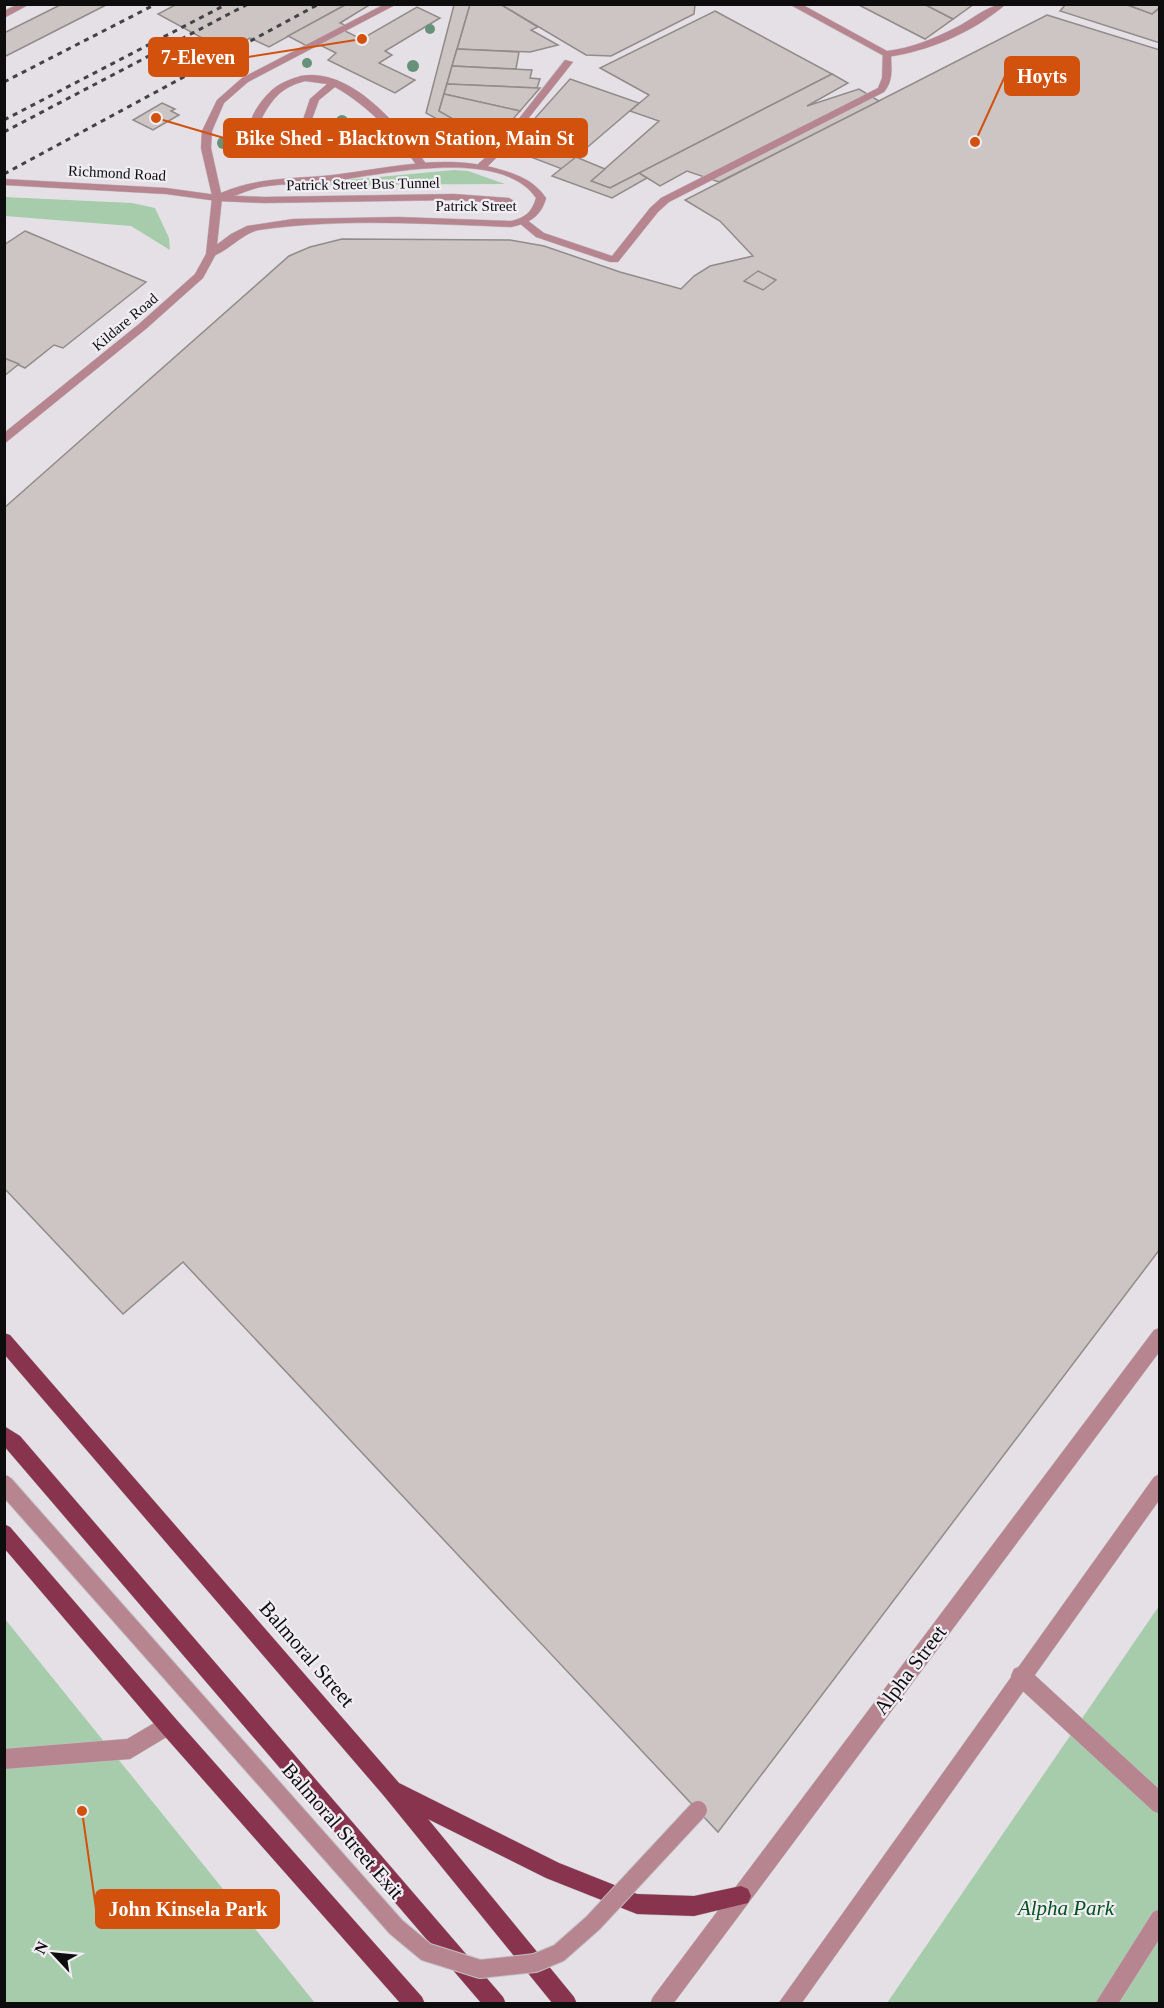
<svg xmlns="http://www.w3.org/2000/svg" width="1164" height="2008" viewBox="0 0 1164 2008" font-family="'Times New Roman',serif">
<rect width="100%" height="100%" fill="#e4e0e6"/>
<!-- green -->
<g fill="#a6ccab">
<polygon points="454,170 468,171 505,184 293,185"/>
<polygon points="4,197 132,203 155,208 169,238 170,250 131,226 5,216"/>
<polygon points="1159,1606 1159,2003 887,2003"/>
<polygon points="5,1619 315,2003 5,2003"/>
</g>
<!-- building -->
<g fill="#ccc5c3" stroke="#918b89" stroke-width="1.5">
<polygon points="62,4 108,4 4,57 4,33"/>
<polygon points="177,4 341,4 343,6 269,47 250,38 226,51 158,14"/>
<polygon points="347,4 371,4 340,23 347,26 341,29 359,38 365,35 367,36 417,7 440,18 385,51 392,55 379,63 415,80 395,93 328,60 336,53 314,42 307,46 288,36"/>
<polygon points="470,4 500,4 538,27 531,30 558,45 530,52 457,49"/>
<polygon points="470,4 439,111 493,142 485,146 426,113 454,5"/>
<polygon points="500,4 695,4 694,14 611,56 586,55"/>
<polygon points="857,4 924,4 953,19 925,39"/>
<polygon points="924,4 974,4 953,19"/>
<polygon points="1066,4 1125,4 1152,14 1160,8 1160,43 1060,11"/>
<polygon points="1125,4 1160,4 1160,7 1152,14"/>
<polygon points="715,11 832,74 610,188 591,181 659,121 630,111 649,95 600,68"/>
<polygon points="1047,15 1160,50 1160,1249 718,1832 183,1262 123,1314 4,1188 4,508 289,256 310,247 342,239 510,240 544,246 620,272 681,289 694,276 710,266 753,256 720,221 685,200"/>
<polygon points="457,49 519,52 516,69 452,66"/>
<polygon points="452,66 532,70 530,78 540,79 537,88 447,84"/>
<polygon points="832,74 848,83 807,106 859,89 879,101 719,182 687,171 660,186 639,173"/>
<polygon points="570,79 639,103 562,169 510,149 511,145"/>
<polygon points="447,84 537,88 540,88 520,111 444,94"/>
<polygon points="444,94 520,111 493,142 439,111"/>
<polygon points="162,103 175,109 171,111 179,115 153,130 133,120"/>
<polygon points="576,157 605,169 591,181 610,188 639,173 647,178 612,198 552,176"/>
<polygon points="25,231 146,282 63,348 54,345 25,368 4,358 4,245"/>
<polygon points="758,271 776,280 763,290 744,281"/>
<polygon points="4,358 19,364 4,376"/>
</g>
<g fill="none" stroke-linecap="round" stroke-linejoin="round">
<!-- service casing -->
<g stroke="#c2bec3" stroke-width="1">
<g id="service">
<polygon points="18,4 30,4 4,18 4,11"/>
<path d="M789,4H801L887,51C912,48 933,39 955,28C972,20 988,4 1006,4C974,32 927,52 886,57Z"/>
<polygon points="565,60 573,62 501,153 486,168 478,168 478,164 495,149"/>
<path d="M301,76C352,67 401,128 427,165L426,167H418C395,135 370,107 335,87L319,100L302,146C293,153 283,155 272,153C232,146 252,108 272,90C280,83 290,79 301,76ZM305,81L327,84L310,99L295,143C287,148 281,149 272,147C243,142 267,105 279,94C287,87 295,84 305,81Z"/>
<polygon points="4,179 166,188 217,195 264,197 454,194 509,198 514,201 509,204 454,200 264,203 217,201 166,194 4,185"/>
<polygon points="1021,1666 1028,1669 1160,1790 1160,1814 1153,1811 1014,1683 1011,1676 1014,1669"/>
<polygon points="168,1715 175,1718 178,1725 175,1732 130,1759 4,1769 4,1749 127,1739"/>
<polygon points="1160,1909 1160,1938 1118,2004 1095,2004 1153,1912"/>
</g>
</g>
<!-- pedestrian casing -->
<g stroke="#c2bec3" stroke-width="1">
<path id="pedestrian" d="M883,52L891,54C891,68 894,80 884,92L669,202L658,212L618,262H610L536,237L518,222L527,220L544,233L612,256L650,208L661,198L878,88L882,78Z"/>
</g>
<!-- minor casing -->
<g stroke="#c2bec3" stroke-width="1">
<g id="minor">
<path d="M385,4H397L248,82L224,103L212,131L211,148L221,193C257,177 295,179 333,175C392,168 447,152 505,171C522,176 536,183 546,198C541,217 529,223 511,227C427,224 342,218 259,230C241,233 221,259 207,256V252L231,234L247,226L293,219L398,217L511,221C525,218 532,212 536,198C501,147 385,174 334,181C310,184 286,183 261,187C248,189 225,202 213,200L201,148L202,131L217,100L242,78Z"/>
<polygon points="1160,1328 1160,1351 673,2004 650,2004 653,1997 1154,1330"/>
<polygon points="1160,1474 1160,1499 801,2004 778,2004 1154,1477"/>
</g>
</g>
<!-- tertiary casing -->
<g stroke="#c2bec3" stroke-width="1">
<polygon id="tertiary" points="217,195 222,198 216,254 203,278 147,328 4,444 4,433 139,324 195,274 206,254 212,198"/>
</g>
<!-- primary casing -->
<g stroke="#c2bec3" stroke-width="1">
<g id="primary">
<polygon points="4,1333 10,1335 399,1783 559,1863 637,1894 694,1896 741,1886 748,1889 751,1896 748,1903 694,1916 637,1914 546,1878 428,1819 574,1997 577,2004 553,2004 384,1796 4,1354"/>
<polygon points="4,1426 20,1436 503,1997 506,2004 482,2004 4,1446"/>
<polygon points="4,1524 10,1527 175,1718 422,1997 425,2004 401,2004 161,1732 4,1548"/>
</g>
</g>
<!-- service -->
<use href="#service" fill="#b68590" fill-rule="evenodd"/>
<!-- pedestrian -->
<use href="#pedestrian" fill="#b68590" fill-rule="evenodd"/>
<!-- minor -->
<use href="#minor" fill="#b68590" fill-rule="evenodd"/>
<!-- tertiary -->
<use href="#tertiary" fill="#b68590" fill-rule="evenodd"/>
<!-- primary -->
<use href="#primary" fill="#88344e" fill-rule="evenodd"/>
<!-- rail -->
<g stroke="#434244" stroke-width="3" stroke-dasharray="5 5" stroke-linecap="butt">
<polyline points="4,82 156,4"/>
<polyline points="4,120 227,4"/>
<polyline points="4,132 248,4"/>
<polyline points="4,174 319,4"/>
</g>
<!-- service-bridge casing -->
<g stroke="#c2bec3" stroke-width="20" stroke-linecap="butt">
<polyline id="service-bridge" points="4,1484 396,1927 426,1952 480,1969 535,1963 559,1953 593,1923 698,1810"/>
</g>
<!-- service-bridge -->
<use href="#service-bridge" stroke="#b68590" stroke-width="18"/>
</g>
<!-- trees -->
<g fill="#679279">
<circle cx="430" cy="29" r="5"/>
<circle cx="307" cy="63" r="5"/>
<circle cx="413" cy="66" r="6"/>
<circle cx="342" cy="121" r="6"/>
<circle cx="223" cy="143" r="6"/>
</g>
<g text-anchor="middle" dominant-baseline="central" stroke-width="4.5" stroke-linejoin="round" paint-order="stroke">
<!-- far-street labels -->
<g font-size="15" fill="#0e0d0e" stroke="#f1eef3">
<text transform="translate(117 173) rotate(3)">Richmond Road</text>
<text transform="translate(363 184) rotate(-1)">Patrick Street Bus Tunnel</text>
<text x="476" y="206">Patrick Street</text>
<text transform="translate(125 322) rotate(-40)">Kildare Road</text>
</g>
<!-- near-street labels -->
<g font-size="21" fill="#0e0d0e" stroke="#f1eef3">
<text transform="translate(307 1654) rotate(49)">Balmoral Street</text>
<text transform="translate(910 1670) rotate(-53)">Alpha Street</text>
<text transform="translate(343 1831) rotate(49)">Balmoral Street Exit</text>
</g>
<!-- near-park labels -->
<g font-size="21" font-style="italic" fill="#00521f" stroke="#f1eef3">
<text x="1066" y="1908">Alpha Park</text>
</g>
</g>
<!-- callouts -->
<path fill="none" stroke="#d2510c" stroke-width="2" d="M362 39L248 57M975 142L1005 76M156 118L224 138M82 1811L96 1909"/>
<g fill="#d2510c" stroke="#f1eef3" stroke-width="2">
<circle cx="362" cy="39" r="6"/>
<circle cx="975" cy="142" r="6"/>
<circle cx="156" cy="118" r="6"/>
<circle cx="82" cy="1811" r="6"/>
</g>
<g fill="#d2510c" stroke="#d2510c" stroke-width="2">
<rect x="149" y="38" width="99" height="38" rx="6"/>
<rect x="1005" y="57" width="74" height="38" rx="6"/>
<rect x="224" y="119" width="363" height="38" rx="6"/>
<rect x="96" y="1890" width="183" height="38" rx="6"/>
</g>
<g font-size="20" text-anchor="middle" font-weight="bold" fill="#fff">
<text x="198" y="64">7-Eleven</text>
<text x="1042" y="83">Hoyts</text>
<text x="405" y="145">Bike Shed - Blacktown Station, Main St</text>
<text x="188" y="1916">John Kinsela Park</text>
</g>
<!-- border -->
<rect width="1164" height="2008" fill="none" stroke="#0e0d0e" stroke-width="12"/>
<!-- north arrow -->
<g transform="translate(54 1954) rotate(296)" stroke="#f1eef3" stroke-width="4.5" paint-order="stroke">
<path d="M0-4.5L10 22L0 15L-10 22Z" fill="#0e0d0e"/>
<text y="-9" font-size="16" font-weight="bold" text-anchor="middle" fill="#0e0d0e">N</text>
</g>
</svg>
